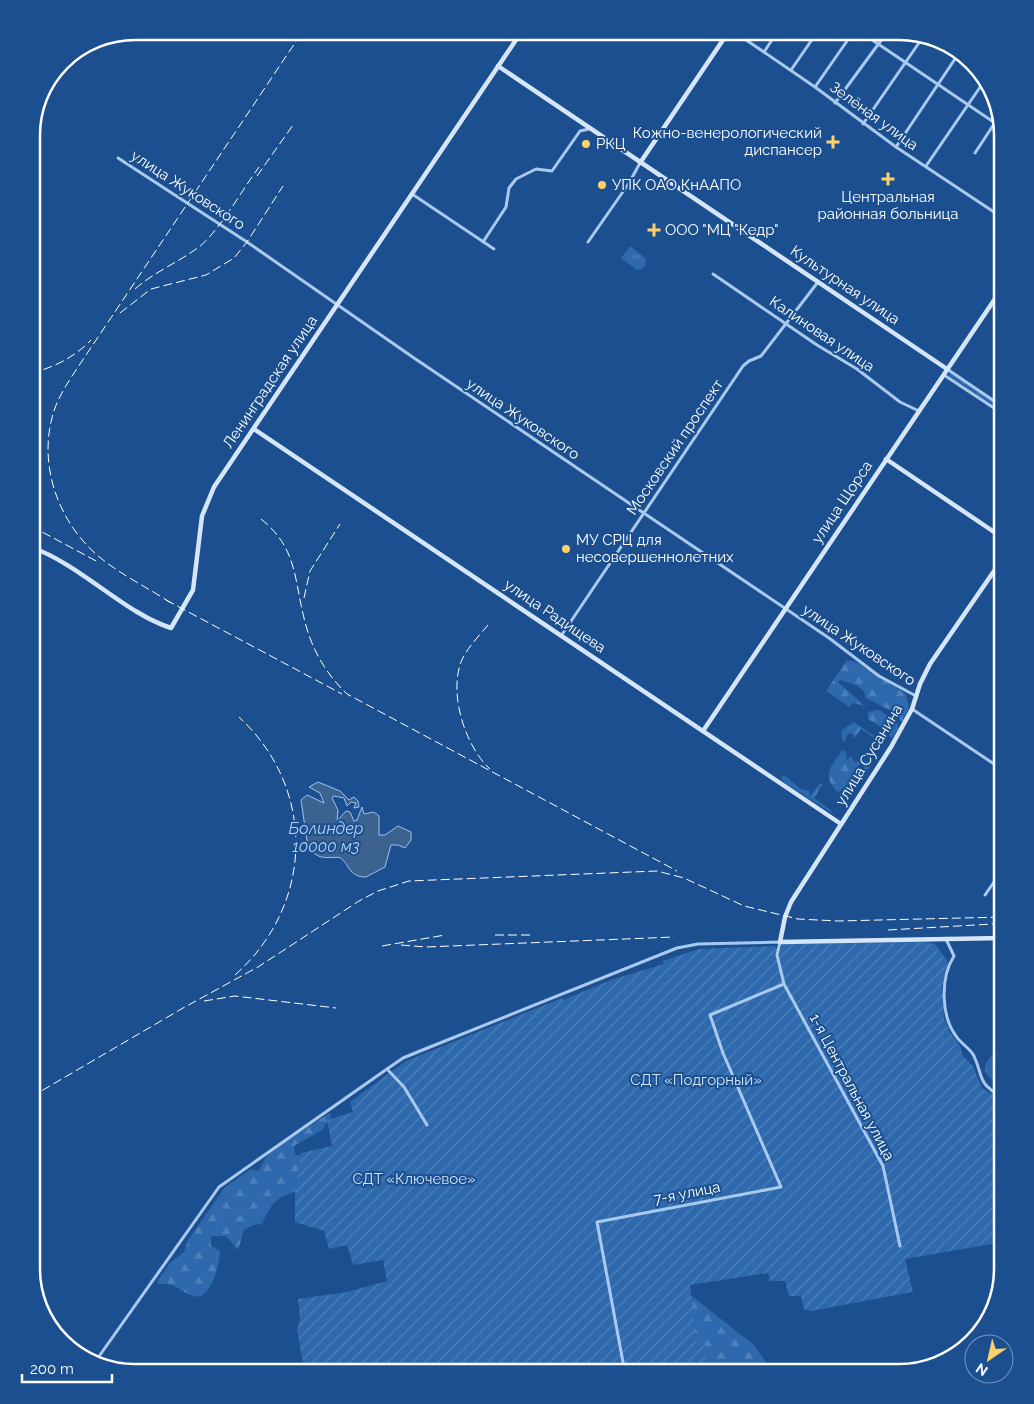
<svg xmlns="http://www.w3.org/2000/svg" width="1034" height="1404" viewBox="0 0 1034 1404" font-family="Raleway,sans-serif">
<defs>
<pattern id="grass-tufts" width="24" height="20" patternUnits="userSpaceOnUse" patternTransform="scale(1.25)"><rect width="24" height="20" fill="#2e69ad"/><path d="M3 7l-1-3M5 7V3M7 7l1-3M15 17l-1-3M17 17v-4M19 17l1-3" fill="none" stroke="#4d80b9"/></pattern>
<pattern id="forest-firs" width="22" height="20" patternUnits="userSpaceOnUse" patternTransform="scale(1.25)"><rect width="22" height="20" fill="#2e69ad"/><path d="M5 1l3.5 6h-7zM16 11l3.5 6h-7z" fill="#4d80b9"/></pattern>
<pattern id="garden-furrows" width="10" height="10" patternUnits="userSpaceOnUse" patternTransform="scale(1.25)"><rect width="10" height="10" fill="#2e69ad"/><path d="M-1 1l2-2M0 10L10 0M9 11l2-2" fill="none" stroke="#4d80b9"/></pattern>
</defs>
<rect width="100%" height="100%" fill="#1b4f8f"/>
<!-- grass -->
<g fill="url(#grass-tufts)">
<path d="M630,246L646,259C647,266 643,270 637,270L621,258Z"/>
<polygon points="950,372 1003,408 1003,412 948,375"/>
</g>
<!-- forest -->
<g fill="url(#forest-firs)">
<path d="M847,660L856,662L906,694L909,708L902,722C900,721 900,718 898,716C892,710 874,703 866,698L864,691L856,685L840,680L838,682L865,706L853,703L849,707L826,691Z"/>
<polygon points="875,710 880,710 898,724 898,729 892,738 889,736 889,732 868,719 868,712"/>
<polygon points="854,722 883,742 883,744 861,729 854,739 852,733 848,734 844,742 841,735 842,730"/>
<path d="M842,750L846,752L847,760L851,756L854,762L864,760L871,764L853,793L852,791L855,780L864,770V765L861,764C851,770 851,778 850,789L848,791L843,787L841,791L837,792C821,774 831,767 842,750Z"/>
<polygon points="784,775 801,789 809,791 810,796 820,783 823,784 814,798 832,811 832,813 785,783 781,778"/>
<polygon points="1003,1038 1003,1093 985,1072 985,1065"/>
<path d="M330,1113L331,1116L322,1130L294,1146L295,1155H304L306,1188C279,1197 274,1197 262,1224L253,1225L244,1230L238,1250L226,1236H211V1246L220,1251C220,1262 211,1302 194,1296C178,1291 179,1283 158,1284L157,1282L170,1263L184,1252L188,1240L225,1187L251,1169L258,1171L266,1157L279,1146Z"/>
<polygon points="683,1289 754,1345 773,1373 647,1373"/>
</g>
<!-- garden -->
<polygon fill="url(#garden-furrows)" points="925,942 935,944 948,962 942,986 944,1019 950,1032 960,1046 963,1056 973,1066 982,1088 1003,1101 1003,1242 905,1259 913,1292 811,1311 804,1309 801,1296 789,1296 785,1281 770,1281 768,1273 690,1285 697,1345 704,1346 708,1369 756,1367 757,1373 305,1373 297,1330 300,1319 298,1299 347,1292 387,1281 383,1260 353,1265 347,1245 329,1249 324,1231 295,1222 295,1194 301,1153 332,1146 327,1120 353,1112 350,1102 406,1061 562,998 563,1000 611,980 664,964 663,961 699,949 775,946 776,949 781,948 781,944"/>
<!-- water -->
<path fill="#3c6290" stroke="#9cc4f0" d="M318,782L340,791L349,800L354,797L358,801L359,807L354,808L356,803L351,802L347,806L344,798L334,796L332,798L338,810L337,821L346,811L350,812L354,821L357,820L362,807L364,814L374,812L379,816V835H385L398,826L411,832V840L405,848L398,845H391L385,867L366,877C350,877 350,867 342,859C336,853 315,867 307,841L301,800L307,795L324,803L320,793L309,787Z"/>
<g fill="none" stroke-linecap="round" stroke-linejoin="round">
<!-- street -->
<g stroke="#a9c9ee" stroke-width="3">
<polyline points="733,31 815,87 896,147 1003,218"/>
<polyline points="859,31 995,123"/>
<polyline points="764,52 778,31"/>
<polyline points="791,70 818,31"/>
<polyline points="815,87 854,31"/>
<polyline points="835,103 888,31"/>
<polyline points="863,124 923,37"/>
<polyline points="896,147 959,53"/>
<polyline points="975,153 998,118"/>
<polyline points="118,158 247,242 414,358 829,638 879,676 916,696"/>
<polyline points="926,166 985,80"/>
<polyline points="412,194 494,249"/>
<polyline points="483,242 506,207 509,188 516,179 536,169 552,171 580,131 589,129"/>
<polyline points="588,242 629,183 640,163"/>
<polyline points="713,274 817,345 857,369 900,402 919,411"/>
<polyline points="947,369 1003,407"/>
<polyline points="944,375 1003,414"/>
<polyline points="561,636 743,366 749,361 761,356 818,282"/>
<polyline points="912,709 1003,770"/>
<polyline points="985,895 1003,869"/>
<path d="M946,939L954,956C940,978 941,1016 956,1036C961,1044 970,1048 974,1056C985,1081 976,1081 1003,1098"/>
<polyline points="387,1069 404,1087 427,1125"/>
<polyline points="95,1362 219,1187 387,1069 403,1058 425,1049 677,948 698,944 780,942 777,955 784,984 883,1166 900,1246"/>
<polyline points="625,1373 597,1222 781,1187 723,1053 710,1015 784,984"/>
</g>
<!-- secondary -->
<g stroke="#d6e6fa" stroke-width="4.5">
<polyline points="498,66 947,369"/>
<polyline points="640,163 729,31"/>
<polyline points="254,429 841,824"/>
<polyline points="886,459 1003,538"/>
<path d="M31,547C81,565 124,613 171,628L193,590L202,516L214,487L522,31"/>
<polyline points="703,731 1003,287"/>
<polyline points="1003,938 780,942 785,917 791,902 891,747 912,709 920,684 930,664 1003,558"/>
</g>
<!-- rail -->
<g stroke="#fff" stroke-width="1" stroke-dasharray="9 4" stroke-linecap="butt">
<polyline points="257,176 293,125"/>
<path d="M135,289C154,272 179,262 199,247C220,230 242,190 259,167"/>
<polyline points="120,313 151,289 206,275 234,258 247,242 283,186"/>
<path d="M31,373C53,368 75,357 91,340"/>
<path d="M261,519C297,548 294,578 304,618C311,648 325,673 347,694L677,871"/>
<polyline points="31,526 98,562"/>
<polyline points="304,598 310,571 340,524"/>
<polyline points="166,600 342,694"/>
<path d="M171,603C147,587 119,574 97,555C58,521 38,465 53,414C58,397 68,382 78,367L303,31"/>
<path d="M488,625C479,636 466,649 461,662C449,695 465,746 490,769"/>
<polyline points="888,930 993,924"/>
<polyline points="495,935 531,935"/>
<polyline points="401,945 426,947 674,937"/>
<polyline points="382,946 445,935"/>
<path d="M235,975C314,905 317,789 239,717"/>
<polyline points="204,1001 235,996 336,1008"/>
<polyline points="31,1097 183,1008 258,967 359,901 378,891 409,881 657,871 684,878 744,906 798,919 838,921 1003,917"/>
</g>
</g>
<!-- markers -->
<g fill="#ffd166" stroke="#1b4f8f" stroke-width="2">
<path d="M830.5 134.5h5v5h5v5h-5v5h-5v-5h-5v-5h5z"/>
<circle cx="586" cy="144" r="5"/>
<path d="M885.5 171.5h5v5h5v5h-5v5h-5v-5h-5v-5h5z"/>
<circle cx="602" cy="185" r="5"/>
<path d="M651.5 222.5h5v5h5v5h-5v5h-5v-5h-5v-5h5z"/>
<circle cx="566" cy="549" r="5"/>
</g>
<g text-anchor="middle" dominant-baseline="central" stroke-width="4" stroke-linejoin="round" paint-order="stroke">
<!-- street labels -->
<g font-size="15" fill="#fff" stroke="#1b4f8f">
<text transform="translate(874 116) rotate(36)">Зелёная улица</text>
<text transform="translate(188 190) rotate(33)">улица Жуковского</text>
<text transform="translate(845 285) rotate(34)">Культурная улица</text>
<text transform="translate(822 334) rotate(34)">Калиновая улица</text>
<text transform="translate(270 382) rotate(-56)">Ленинградская улица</text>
<text transform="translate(523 419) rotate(34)">улица Жуковского</text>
<text transform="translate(675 447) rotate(-56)">Московский проспект</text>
<text transform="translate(842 502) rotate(-56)">улица Щорса</text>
<text transform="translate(555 616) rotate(34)">улица Радищева</text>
<text transform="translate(859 645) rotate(34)">улица Жуковского</text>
<text transform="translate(869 755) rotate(-59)">улица Сусанина</text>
<text transform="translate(852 1087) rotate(62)">1-я Центральная улица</text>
<text transform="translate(687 1193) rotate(-11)">7-я улица</text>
</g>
<!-- poi labels -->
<g font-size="15" fill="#fff" stroke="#1b4f8f" text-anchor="start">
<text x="822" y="133" text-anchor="end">Кожно-венерологический<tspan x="822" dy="17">диспансер</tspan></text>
<text x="596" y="144">РКЦ</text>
<text x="612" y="185">УПК ОАО КнААПО</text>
<text x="888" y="197" text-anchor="middle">Центральная<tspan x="888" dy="17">районная больница</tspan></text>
<text x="665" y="230">ООО "МЦ "Кедр"</text>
<text x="576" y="540">МУ СРЦ для<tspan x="576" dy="17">несовершеннолетних</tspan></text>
</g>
<!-- park labels -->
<g font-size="15" fill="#cfe3fa" stroke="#1b4f8f">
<text x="696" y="1080">СДТ «Подгорный»</text>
<text x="414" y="1179">СДТ «Ключевое»</text>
</g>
<!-- water labels -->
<g font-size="16" font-style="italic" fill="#b5d3f5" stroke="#1b4f8f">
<text x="326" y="828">Болиндер<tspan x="326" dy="18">10000 м3</tspan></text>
</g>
</g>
<!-- crop -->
<path d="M0 0H1034V1404H0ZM135 40H899A95 95 0 0 1 994 135V1269A95 95 0 0 1 899 1364H135A95 95 0 0 1 40 1269V135A95 95 0 0 1 135 40Z" fill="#1b4f8f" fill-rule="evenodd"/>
<path fill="none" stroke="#fff" stroke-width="2.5" d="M135 40H899A95 95 0 0 1 994 135V1269A95 95 0 0 1 899 1364H135A95 95 0 0 1 40 1269V135A95 95 0 0 1 135 40Z"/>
<!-- north arrow -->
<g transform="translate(989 1359) rotate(214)"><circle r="24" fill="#1b4f8f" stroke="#7695bc"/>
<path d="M0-4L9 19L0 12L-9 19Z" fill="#ffd166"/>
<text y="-8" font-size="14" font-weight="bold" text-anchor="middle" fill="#ffffff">N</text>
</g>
<!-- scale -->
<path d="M22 1374v8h90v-8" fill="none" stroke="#ffffff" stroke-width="2.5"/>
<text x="30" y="1374" font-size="15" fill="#ffffff" stroke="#1b4f8f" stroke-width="4" paint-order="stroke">200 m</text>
</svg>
